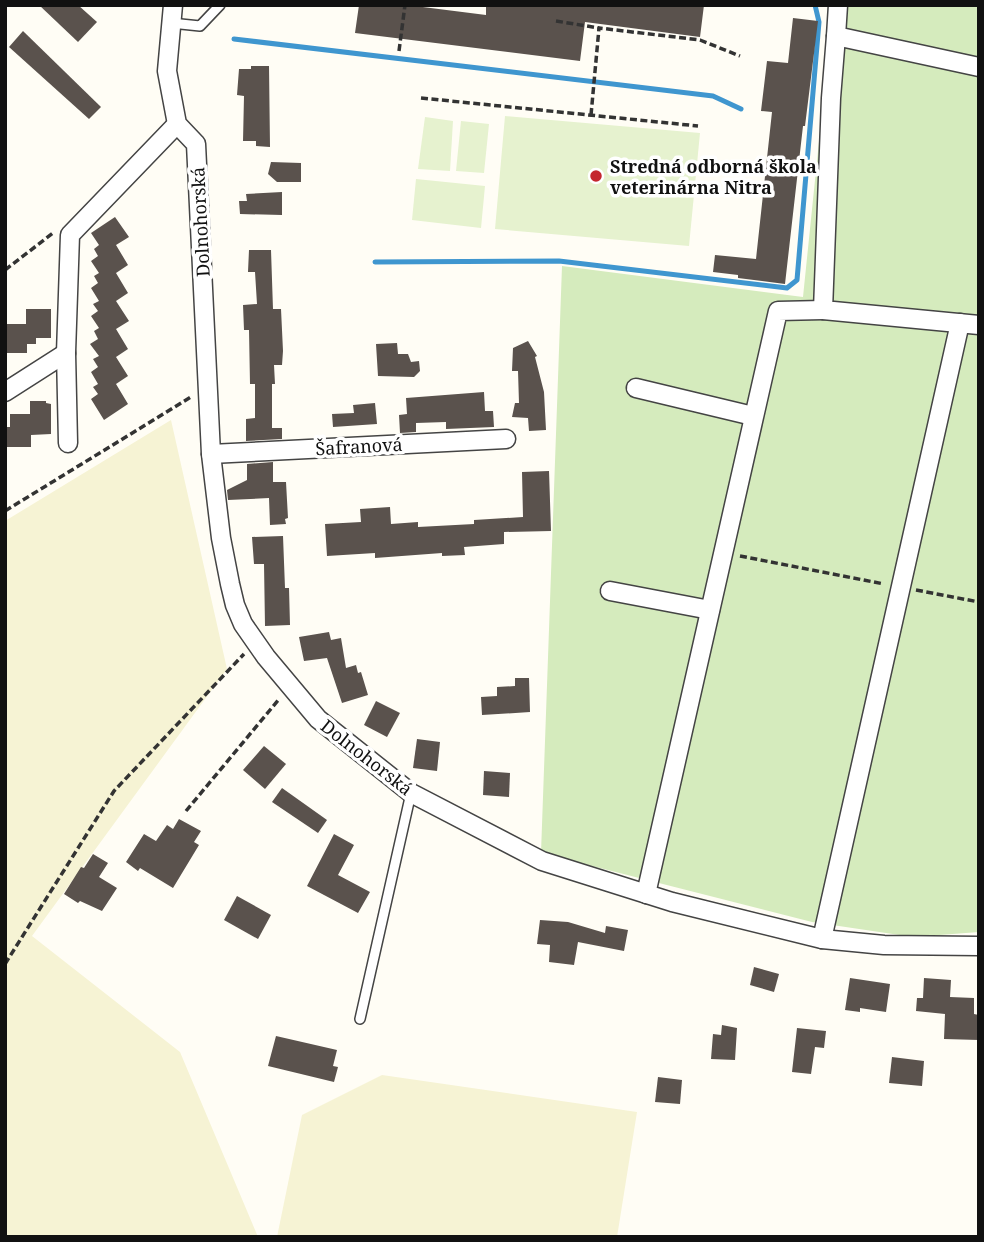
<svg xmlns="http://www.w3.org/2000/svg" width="984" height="1242" viewBox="0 0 984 1242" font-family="'Noto Serif',serif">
<rect width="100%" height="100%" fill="#fffdf5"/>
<!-- farmland -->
<g fill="#f6f3d4">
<polygon points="171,420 227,669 32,936 180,1052 258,1237 5,1237 5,521"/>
<polygon points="382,1075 637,1112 617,1237 277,1237 302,1115"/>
</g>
<!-- green -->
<polygon fill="#d5ebbd" points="833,5 979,5 979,932 913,937 812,922 541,853 562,266 803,297"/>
<!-- pitch -->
<g fill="#e6f2cf">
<polygon points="505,116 700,133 689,246 495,229"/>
<polygon points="425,117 453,121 450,171 418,169"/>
<polygon points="461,121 489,124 484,173 456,171"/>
<polygon points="416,179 485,186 481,228 412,220"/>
</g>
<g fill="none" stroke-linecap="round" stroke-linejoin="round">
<!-- stream -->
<g stroke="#3f96cf" stroke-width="5">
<polyline points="234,39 713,96 741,109"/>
<polyline points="375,262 559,261 787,288 797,280 819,22 815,5"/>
</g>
</g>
<!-- building -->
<g fill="#5a524d">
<polygon points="39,5 78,5 97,22 78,42"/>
<polygon points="359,5 407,5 486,15 486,5 704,5 700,37 585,22 580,61 355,33"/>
<polygon points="793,18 818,21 805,126 803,126 785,284 738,278 738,275 713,272 715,255 756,259 772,112 761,111 767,61 788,63"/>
<polygon points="23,31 101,107 89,119 9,47"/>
<polygon points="251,66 269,66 270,147 256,146 256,141 243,141 244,96 237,95 239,69 251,69"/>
<polygon points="271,162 301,163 301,182 277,182 268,174"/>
<polygon points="282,192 282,215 240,214 239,201 247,201 246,194"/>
<polygon points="115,217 129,237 116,245 128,265 116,273 128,293 116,301 129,321 116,329 128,349 116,357 128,376 116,384 128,404 104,420 91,399 98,394 93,387 98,384 91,372 98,367 93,359 99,356 90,344 98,339 94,331 99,328 91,316 98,311 93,304 99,301 91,288 98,283 94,276 99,273 91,261 98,256 94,249 99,245 91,233"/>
<polygon points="249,250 271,250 273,309 281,309 283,351 282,365 274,365 275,384 272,384 272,428 282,428 282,439 246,441 246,419 255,418 255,384 250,384 249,330 244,330 243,305 257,304 255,272 248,272"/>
<polygon points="26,309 51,309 51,338 36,338 36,344 27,344 27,353 5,353 5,324 26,324"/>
<polygon points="528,341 537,356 535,357 544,392 546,430 529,431 528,418 512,417 515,403 519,403 518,371 512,371 513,348"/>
<polygon points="397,343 398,354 408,354 411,362 419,361 420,371 414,377 378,376 376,344"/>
<polygon points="484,392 485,411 493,411 494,427 446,429 446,422 416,423 416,432 400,433 399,415 407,414 406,398"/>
<polygon points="30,401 46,401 46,403 51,404 51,434 31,435 31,447 5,447 5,427 10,427 10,414 30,414"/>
<polygon points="375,403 377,424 333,427 332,414 354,413 353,405"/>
<polygon points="273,462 273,482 286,482 288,518 285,519 286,524 270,525 269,498 228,500 227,490 247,480 247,464"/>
<polygon points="549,471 551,531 504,532 504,544 464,547 465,555 442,556 442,553 375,558 375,553 327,556 325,524 361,522 360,509 390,507 391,524 418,522 418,527 474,524 474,520 523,517 522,472"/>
<polygon points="283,536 285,588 289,588 290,625 265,626 264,564 254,564 252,537"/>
<polygon points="329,632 331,640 341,638 346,668 356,665 358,673 361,672 368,695 342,703 327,658 304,661 299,637"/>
<polygon points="515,678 529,678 530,712 482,715 481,697 497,696 497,687 515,686"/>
<polygon points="376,701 400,713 387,737 364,725"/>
<polygon points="417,739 440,742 437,771 413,768"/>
<polygon points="264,746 286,764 265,789 243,770"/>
<polygon points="484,771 510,773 509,797 483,795"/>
<polygon points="282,788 327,820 318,833 272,802"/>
<polygon points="179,819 201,831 194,842 199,845 173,888 140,868 138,871 126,862 144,834 156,841 167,825 173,829"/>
<polygon points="334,834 354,845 338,875 370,892 358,913 307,886"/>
<polygon points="93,854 108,863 99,877 117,888 102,911 80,901 78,903 64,894 81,867 84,868"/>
<polygon points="237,896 271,915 258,939 224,920"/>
<polygon points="540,920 568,922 605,933 606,926 628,930 624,951 578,942 574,965 549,962 550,945 537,944"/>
<polygon points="754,967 779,974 774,992 750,985"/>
<polygon points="850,978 890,984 886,1012 860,1008 860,1012 845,1010"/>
<polygon points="924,978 951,980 950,997 974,998 974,1014 979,1015 979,1040 944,1039 945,1014 916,1011 917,998 923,998"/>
<polygon points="722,1025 737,1028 735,1060 711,1059 713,1034 721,1035"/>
<polygon points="797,1028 826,1031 824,1048 815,1047 811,1074 792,1072"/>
<polygon points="276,1036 337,1050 333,1066 338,1067 334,1082 268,1066"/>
<polygon points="892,1057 924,1061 922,1086 889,1083"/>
<polygon points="658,1077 682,1080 680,1104 655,1102"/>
</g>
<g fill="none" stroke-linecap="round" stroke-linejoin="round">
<!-- lane casing -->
<g stroke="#444" stroke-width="12">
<g id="lane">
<polyline points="171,23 200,26 220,5"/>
<polyline points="360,1019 411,793"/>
</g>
</g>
<!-- street casing -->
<g stroke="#444" stroke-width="21">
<g id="street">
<polyline points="173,5 167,71 177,124 196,144 211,454 221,538 230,584 235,605 243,624 266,657 318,719 411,793 542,861 672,902 822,939 884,945 979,946"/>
<polyline points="838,5 836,36 979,67"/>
<polyline points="836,36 831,98 823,310 979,325"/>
<polyline points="636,388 753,416"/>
<polyline points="5,392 66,353"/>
<polyline points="68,443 66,353 70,235 177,124"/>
<polyline points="211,454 506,439"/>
<polyline points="610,591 710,610"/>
<polyline points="646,894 778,311 823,310"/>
<polyline points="822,939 960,323"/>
</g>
</g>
<!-- path -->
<g stroke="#333" stroke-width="3.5" stroke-dasharray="7 3.5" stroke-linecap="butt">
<polyline points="556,21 599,28"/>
<polyline points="399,51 405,5"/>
<polyline points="421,98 698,126"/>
<polyline points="591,115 599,28 700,40 740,56"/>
<polyline points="5,270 53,233"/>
<polyline points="5,511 191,397"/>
<polyline points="740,556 884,584"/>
<polyline points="916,590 979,602"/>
<polyline points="186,811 280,698"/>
<polyline points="5,964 114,791 244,654"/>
</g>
<!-- lane -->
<use href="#lane" stroke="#fff" stroke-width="9"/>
<!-- street -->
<use href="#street" stroke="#fff" stroke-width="18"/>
</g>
<!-- markers -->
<circle fill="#c4262e" stroke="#fff" stroke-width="2.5" cx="596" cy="176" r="7"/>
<g text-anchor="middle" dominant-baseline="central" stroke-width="7" stroke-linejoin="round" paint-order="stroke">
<!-- poi labels -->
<g font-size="18" font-weight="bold" fill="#111" stroke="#fff" text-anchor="start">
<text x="610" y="166">Stredná odborná škola<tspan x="610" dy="21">veterinárna Nitra</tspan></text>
</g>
<!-- street labels -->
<g font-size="18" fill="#111" stroke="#fff">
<text transform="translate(200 222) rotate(-93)">Dolnohorská</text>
<text transform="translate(359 446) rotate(-3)">Šafranová</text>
<text transform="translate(367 757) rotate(38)">Dolnohorská</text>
</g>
</g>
<!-- border -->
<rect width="984" height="1242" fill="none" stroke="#111111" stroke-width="14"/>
</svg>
